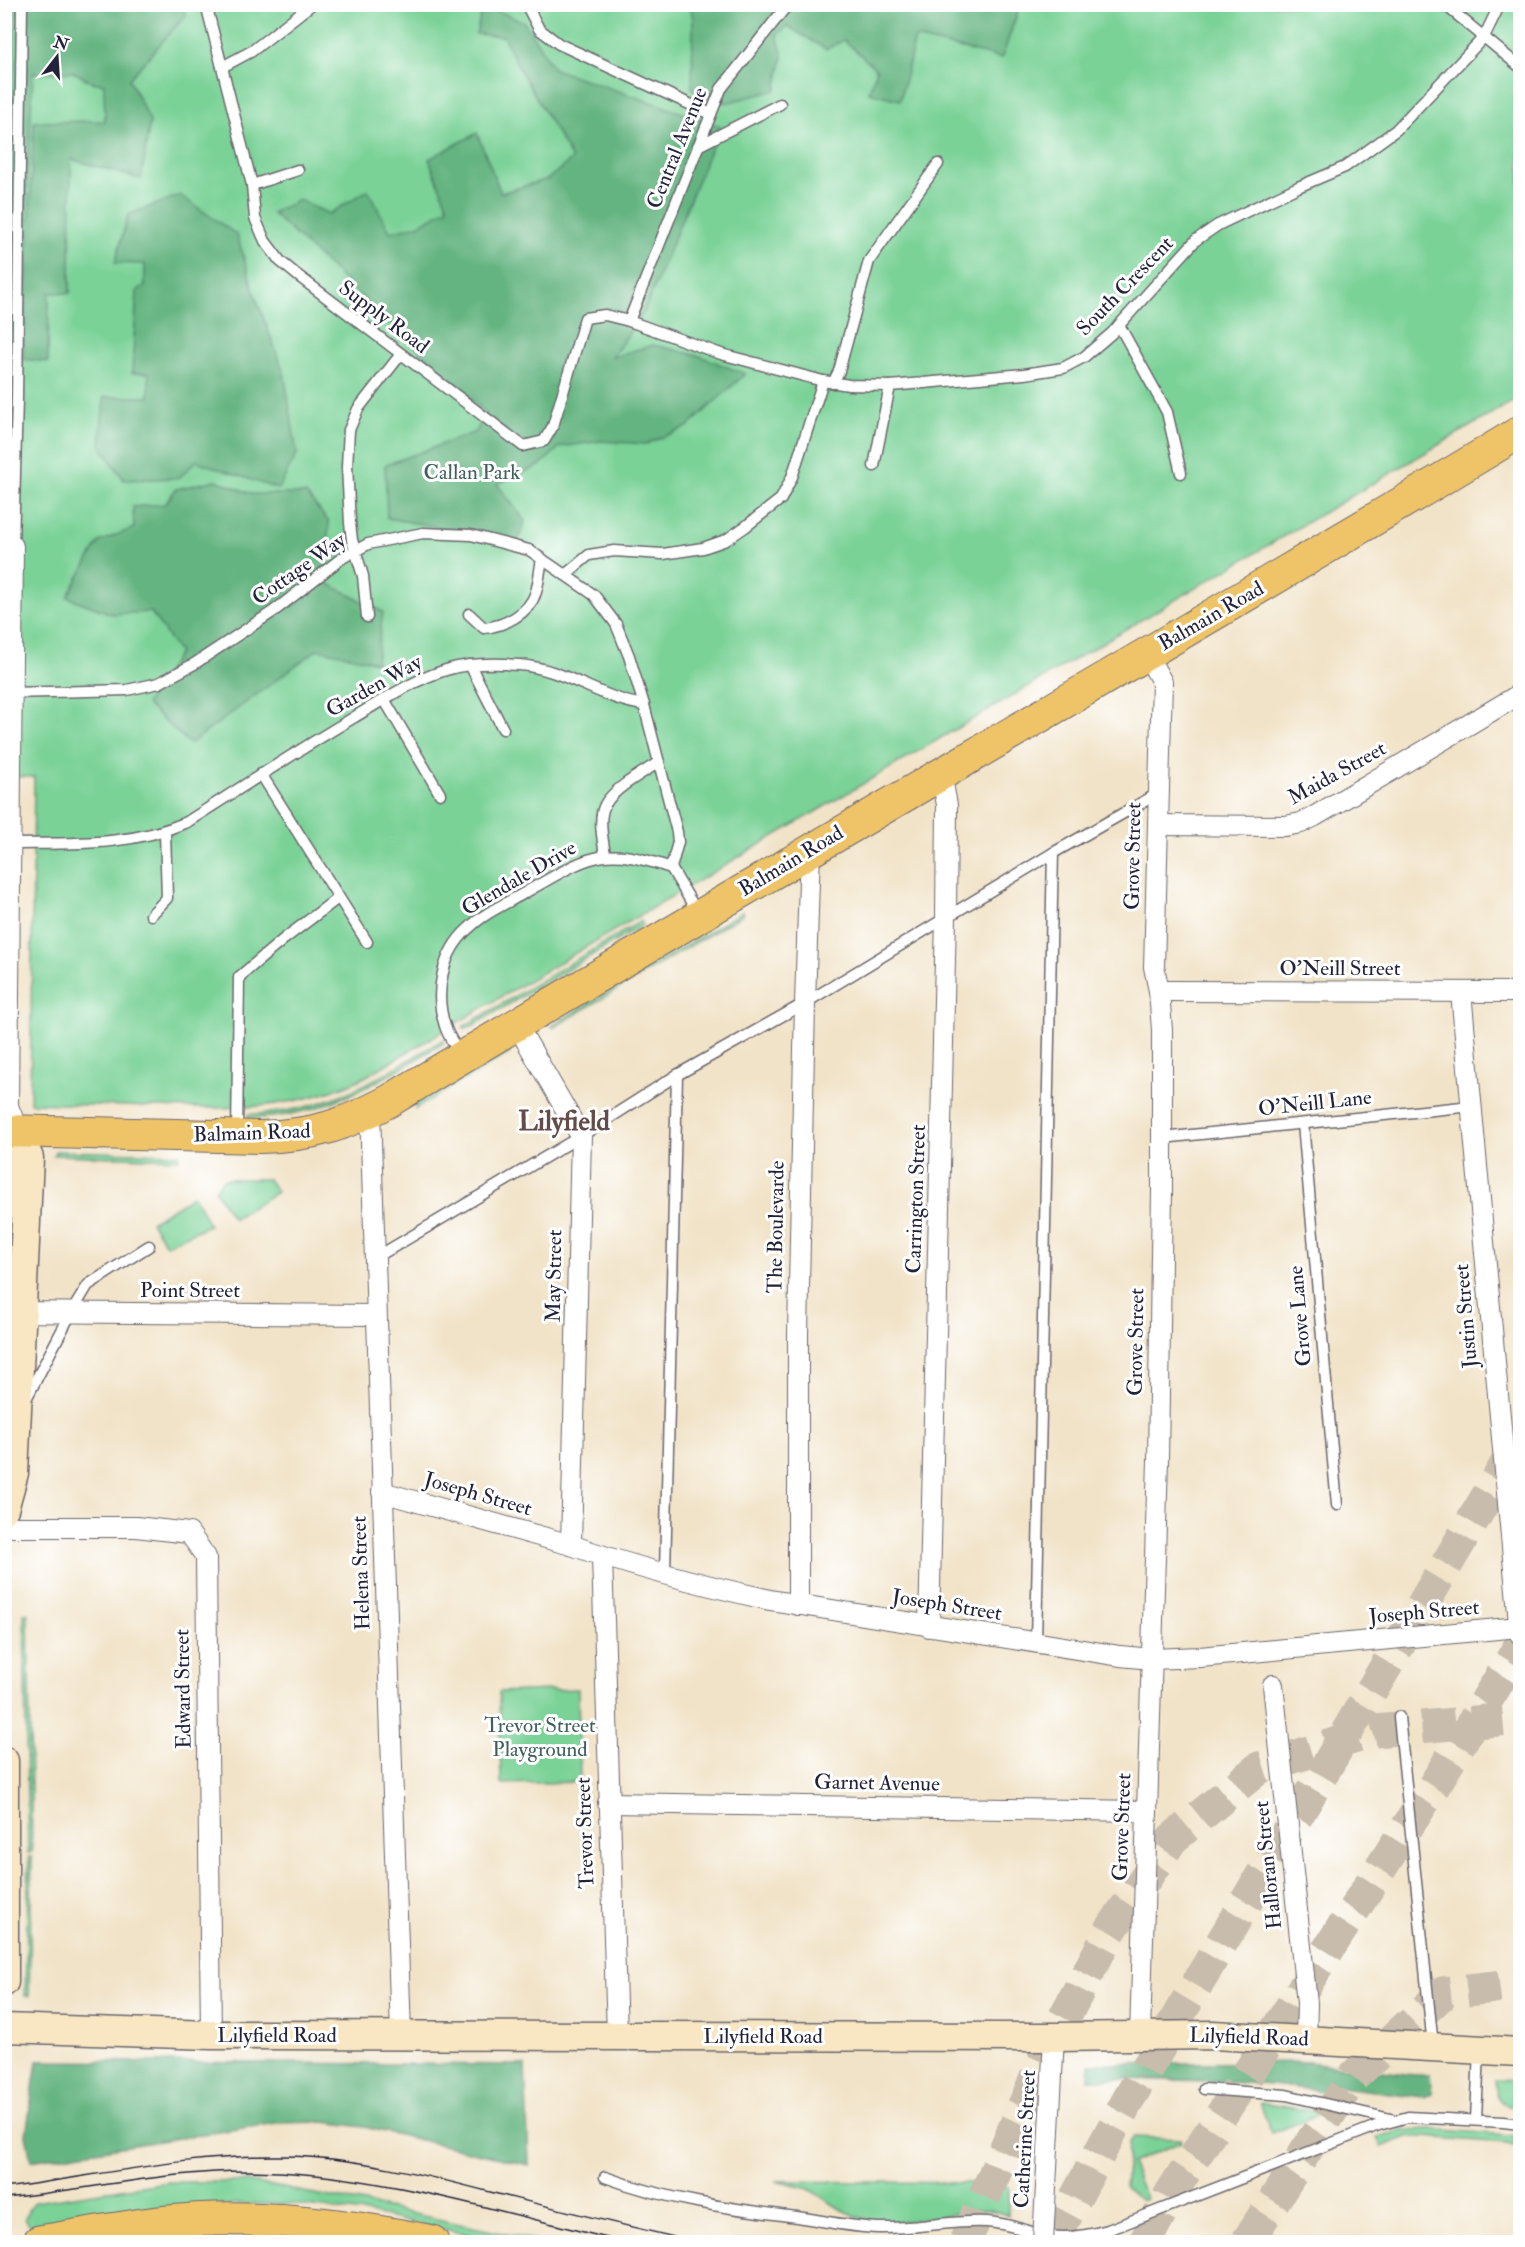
<svg xmlns="http://www.w3.org/2000/svg" width="1525" height="2247" viewBox="0 0 1525 2247" font-family="'IM FELL Double Pica',serif">
<rect width="100%" height="100%" fill="#fff"/>
<filter id="ink" filterUnits="userSpaceOnUse"><feTurbulence type="fractalNoise" baseFrequency=".0167" numOctaves="2"/><feDisplacementMap in="SourceGraphic" scale="12" xChannelSelector="R" yChannelSelector="G"/><feConvolveMatrix kernelMatrix="1 2 1 2 8 2 1 2 1" color-interpolation-filters="sRGB"/></filter>
<filter id="wash" filterUnits="userSpaceOnUse"><feTurbulence type="fractalNoise" baseFrequency=".008" numOctaves="4" result="noise"/><feDisplacementMap in="SourceGraphic" scale="24" xChannelSelector="R" yChannelSelector="G"/><feGaussianBlur stdDeviation="1.35" result="paint"/><feColorMatrix in="noise" values="0 0 0 0 0 0 0 0 0 0 0 0 0 0 0 0 0 1.4 0 .05"/><feComposite in="paint" operator="in"/></filter>
<g filter="url(#wash)">
<rect width="100%" height="100%" fill="#f1e3c8"/>
<!-- green -->
<g fill="#7ad297" stroke="#4e7a69" stroke-width="1.5">
<path d="M5,5H1520V397L365,1077C297,1111 229,1109 154,1107C113,1106 72,1104 30,1103L34,777L5,776Z"/>
<polygon points="743,911 744,914 553,1028 552,1025"/>
<polygon points="641,921 643,925 467,1029 463,1027"/>
<path d="M444,1039V1043C383,1079 322,1119 248,1118V1114C324,1115 381,1076 444,1039Z"/>
<polygon points="508,1050 510,1053 415,1109 415,1105"/>
<polygon points="55,1151 179,1154 179,1159 54,1155"/>
<polygon points="223,1179 268,1179 277,1192 233,1219 215,1190"/>
<polygon points="194,1195 209,1225 166,1245 151,1222"/>
<polygon points="24,1614 28,1614 32,1852 28,1853"/>
<polygon points="578,1689 580,1782 501,1784 499,1692"/>
<polygon points="29,1857 32,1857 29,1996 25,1996"/>
<path d="M1495,2080L1520,2081V2108C1500,2106 1496,2100 1495,2080Z"/>
<polygon points="1260,2103 1327,2113 1330,2120 1324,2122 1320,2115 1271,2133"/>
<polygon points="1432,2129 1520,2136 1520,2147 1507,2143 1410,2136 1381,2147 1377,2137 1404,2130"/>
<polygon points="1133,2137 1180,2139 1181,2142 1131,2163 1146,2199 1142,2201 1125,2188 1129,2143"/>
<polygon points="775,2181 978,2183 1009,2188 1008,2215 990,2210 967,2211 936,2218 885,2223 863,2219 842,2210 809,2189"/>
<polygon points="168,2182 250,2182 364,2203 542,2242 504,2242 373,2214 290,2204 234,2204 33,2230 25,2219 29,2208 34,2202"/>
</g>
<!-- forest -->
<g fill="#63b480" stroke="#426b5e" stroke-width="1.5">
<polygon points="5,5 182,5 186,15 129,79 150,121 141,179 71,159 70,293 49,293 48,362 23,359 34,122 105,121 104,84 91,82 74,72 33,73 10,537 5,536"/>
<polygon points="483,5 524,22 554,69 720,126 644,312 612,357 653,345 697,355 745,374 687,427 646,444 601,441 560,447 539,466 497,484 525,521 518,541 387,518 385,465 476,432 486,413 272,213 299,200 329,214 368,190 390,232 418,225 448,208 429,159 477,133 501,193 548,179 572,159 520,70 503,36 476,34"/>
<polygon points="690,5 1020,5 1002,58 915,38 900,100 869,92 877,70 844,40 826,49 787,26 777,35 783,56 776,90 726,103 692,89 693,19"/>
<polygon points="180,195 237,235 256,298 284,373 297,454 278,489 196,461 179,478 124,480 100,445 104,397 149,397 149,373 132,373 137,290 145,286 145,264 115,263 128,215"/>
<polygon points="216,480 252,494 306,494 329,522 325,582 383,612 376,662 318,649 190,744 146,704 179,653 151,612 112,614 67,597 99,542 134,528 133,507 165,504 176,489"/>
<polygon points="37,2061 525,2065 529,2165 364,2127 324,2122 276,2123 31,2161 26,2135"/>
<path d="M1308,2062L1414,2075H1430L1432,2093L1423,2097L1333,2086L1332,2093C1252,2079 1170,2080 1089,2079L1090,2064Z"/>
</g>
</g>
<g filter="url(#ink)">
<g fill="none" stroke-linecap="round" stroke-linejoin="round">
<!-- highway-tunnel -->
<g stroke="#c8bcac" stroke-width="33" stroke-dasharray="33 16" stroke-linecap="butt">
<polyline points="965,2242 1051,2043 1110,1931 1172,1839 1259,1768 1375,1731 1520,1718"/>
<polyline points="1052,2242 1128,2100 1520,1441"/>
<polyline points="1145,2242 1171,2193 1435,1784 1520,1646"/>
<polyline points="1247,2242 1354,2076 1443,1993 1520,1984"/>
</g>
<!-- lane casing -->
<g stroke="#6a666c" stroke-width="13">
<g id="lane">
<polyline points="206,4 252,185 255,218 265,241 280,261 297,275 523,446 544,441 553,426 585,318 605,315 629,321 721,354 823,381 849,385 890,386 1024,374 1063,368 1084,357 1112,333 1196,240 1218,225 1298,187 1345,167 1396,130 1484,37 1500,4"/>
<polyline points="526,4 539,29 559,44 711,114"/>
<polyline points="1444,4 1520,67"/>
<polyline points="222,67 252,51 312,4"/>
<polyline points="698,146 780,104"/>
<polyline points="252,185 298,170"/>
<polyline points="629,321 721,89 788,4"/>
<polyline points="1119,325 1167,412 1181,473"/>
<polyline points="833,383 839,371 869,261 938,164"/>
<polyline points="874,466 890,386"/>
<polyline points="13,546 17,398 22,4"/>
<polyline points="565,575 589,555 614,551 663,554 703,548 726,540 745,527 781,499 792,477 823,381"/>
<path d="M469,614L484,628C504,626 529,614 536,592C539,581 540,569 542,559"/>
<polyline points="367,617 363,576 352,540 350,523 347,466 349,430 358,409 401,354"/>
<polyline points="470,665 503,729"/>
<polyline points="11,693 127,690 159,683 194,664 274,611 342,558 368,544 423,533 471,535 529,550 594,595 616,624 629,656 644,705 677,832 678,842 671,868"/>
<polyline points="384,699 440,794"/>
<polyline points="261,774 367,942"/>
<path d="M10,844C71,843 129,847 187,822C242,787 297,751 353,718C383,700 413,680 446,670C469,663 496,663 519,665C564,668 600,699 644,705"/>
<path d="M605,855C603,839 597,817 606,803C616,787 644,772 659,762"/>
<polyline points="151,915 167,898 165,831"/>
<path d="M459,1054C455,1045 448,1036 445,1026C434,993 442,952 468,929C484,913 507,903 526,892C587,858 600,843 671,868L699,915"/>
<polyline points="1303,1124 1337,1505"/>
<polyline points="237,1135 239,977 284,939 338,898"/>
<polyline points="1162,1138 1472,1106"/>
<polyline points="375,1258 581,1136 677,1075 805,1003 1053,853 1159,793"/>
<polyline points="26,1399 71,1313 88,1285 149,1246"/>
<polyline points="665,1573 677,1075"/>
<polyline points="1036,1643 1053,853"/>
<polyline points="1399,1717 1433,2046"/>
<polyline points="1204,2089 1286,2095 1395,2120"/>
<polyline points="1476,2120 1479,2050"/>
<path d="M605,2177C666,2200 732,2209 797,2217C824,2221 851,2227 878,2228C915,2229 951,2220 987,2222C1009,2223 1029,2233 1050,2236C1069,2239 1090,2235 1108,2230L1379,2125L1408,2117L1503,2122L1520,2124"/>
</g>
</g>
<!-- street casing -->
<g stroke="#6a666c" stroke-width="22">
<g id="street">
<polyline points="4,546 13,546 8,1106 18,1131"/>
<polyline points="1158,825 1285,826 1301,823 1315,816 1520,694"/>
<polyline points="1159,991 1520,992"/>
<polyline points="1461,992 1520,1634"/>
<polyline points="517,1025 581,1136 571,1545"/>
<polyline points="370,1111 401,2034"/>
<polyline points="4,1312 376,1315"/>
<path d="M382,1492L571,1545C636,1568 703,1585 770,1600L1120,1656L1152,1659L1200,1657L1519,1627"/>
<polyline points="4,1527 136,1527 189,1533 206,1557 211,2035"/>
<polyline points="602,1556 617,2035"/>
<polyline points="798,1605 798,1334 805,1003 810,850"/>
<polyline points="929,1627 946,917 947,805 941,773"/>
<polyline points="1273,1685 1307,2003 1306,2039"/>
<polyline points="608,1803 1146,1811"/>
<polyline points="1140,2035 1158,1461 1162,1190 1162,1030 1159,991 1154,967 1162,682 1146,653"/>
<polyline points="1052,2075 1054,2037"/>
</g>
</g>
<!-- secondary casing -->
<g stroke="#6a666c" stroke-width="31">
<g id="secondary">
<polyline points="4,1206 7,1157 18,1131"/>
<polyline points="4,1509 14,1473 29,1158 18,1131"/>
<polyline points="4,1761 4,1982"/>
<polyline points="4,2028 211,2035 1054,2037 1213,2035 1520,2052"/>
</g>
</g>
<!-- primary casing -->
<g stroke="#6a666c" stroke-width="34">
<path id="primary" d="M4,1131L261,1137C315,1135 342,1126 389,1101C764,874 1146,658 1520,432"/>
</g>
<!-- highway casing -->
<g stroke="#6a666c" stroke-width="35">
<path id="highway" d="M39,2242C97,2233 156,2220 215,2219C288,2217 361,2228 432,2242"/>
</g>
<!-- lane -->
<use href="#lane" stroke="#fff" stroke-width="10"/>
<!-- street -->
<use href="#street" stroke="#fff" stroke-width="20"/>
<!-- secondary -->
<use href="#secondary" stroke="#f9e7c3" stroke-width="28"/>
<!-- primary -->
<use href="#primary" stroke="#efc469" stroke-width="32"/>
<!-- highway -->
<use href="#highway" stroke="#efc469" stroke-width="33"/>
<!-- tram -->
<g stroke="#22223b" stroke-width="1.5">
<path d="M4,2188C97,2176 190,2154 284,2156C355,2157 426,2175 494,2193C562,2210 629,2227 697,2242"/>
<path d="M4,2198C86,2190 166,2171 248,2171C375,2172 500,2212 623,2242"/>
</g>
<!-- street-bridge casing -->
<g stroke="#6a666c" stroke-width="22" stroke-linecap="butt">
<polyline id="street-bridge" points="1043,2242 1052,2075"/>
</g>
<!-- street-bridge -->
<use href="#street-bridge" stroke="#fff" stroke-width="20"/>
</g>
</g>
<g text-anchor="middle" dominant-baseline="central" stroke-width="6" stroke-linejoin="round" paint-order="stroke">
<!-- street labels -->
<g font-size="21" fill="#22223b" stroke="#fff">
<text transform="translate(677 148) rotate(-68)">Central Avenue</text>
<text transform="translate(1125 286) rotate(-46)">South Crescent</text>
<text transform="translate(384 317) rotate(37)">Supply Road</text>
<text transform="translate(299 569) rotate(-35)">Cottage Way</text>
<text transform="translate(1211 616) rotate(-30)">Balmain Road</text>
<text transform="translate(374 686) rotate(-29)">Garden Way</text>
<text transform="translate(1337 773) rotate(-29)">Maida Street</text>
<text transform="translate(1133 856) rotate(-89)">Grove Street</text>
<text transform="translate(791 861) rotate(-31)">Balmain Road</text>
<text transform="translate(519 878) rotate(-30)">Glendale Drive</text>
<text x="1340" y="968">O'Neill Street</text>
<text transform="translate(1315 1103) rotate(-6)">O'Neill Lane</text>
<text transform="translate(252 1133) rotate(-2)">Balmain Road</text>
<text transform="translate(916 1199) rotate(-88)">Carrington Street</text>
<text transform="translate(776 1227) rotate(-89)">The Boulevarde</text>
<text transform="translate(554 1276) rotate(-89)">May Street</text>
<text x="190" y="1290">Point Street</text>
<text transform="translate(1300 1316) rotate(-95)">Grove Lane</text>
<text transform="translate(1466 1316) rotate(-95)">Justin Street</text>
<text transform="translate(1136 1342) rotate(-89)">Grove Street</text>
<text transform="translate(478 1494) rotate(16)">Joseph Street</text>
<text transform="translate(361 1573) rotate(-92)">Helena Street</text>
<text transform="translate(947 1605) rotate(9)">Joseph Street</text>
<text transform="translate(1424 1612) rotate(-5)">Joseph Street</text>
<text transform="translate(183 1689) rotate(-91)">Edward Street</text>
<text transform="translate(877 1783) rotate(1)">Garnet Avenue</text>
<text transform="translate(1122 1827) rotate(-88)">Grove Street</text>
<text transform="translate(585 1833) rotate(-92)">Trevor Street</text>
<text transform="translate(1268 1865) rotate(-96)">Halloran Street</text>
<text x="277" y="2035">Lilyfield Road</text>
<text x="763" y="2036">Lilyfield Road</text>
<text transform="translate(1249 2037) rotate(2)">Lilyfield Road</text>
<text transform="translate(1025 2139) rotate(-87)">Catherine Street</text>
</g>
<!-- park labels -->
<g font-size="21" fill="#41605b" stroke="#fff">
<text x="472" y="472">Callan Park</text>
<text x="540" y="1725">Trevor Street<tspan x="540" dy="24">Playground</tspan></text>
</g>
<!-- district labels -->
<g font-size="27" font-weight="bold" fill="#634d4a" stroke="#fff">
<text x="564" y="1121">Lilyfield</text>
</g>
</g>
<!-- margin -->
<rect width="1525" height="2247" fill="none" stroke="#fff" stroke-width="24"/>
<!-- north arrow -->
<g transform="translate(57 57) rotate(17)" stroke="#ffffff" stroke-width="4.5" paint-order="stroke">
<path d="M0-4.5L10 22L0 15L-10 22Z" fill="#22223b"/>
<text y="-9" font-size="16" font-weight="bold" text-anchor="middle" fill="#22223b">N</text>
</g>
</svg>
